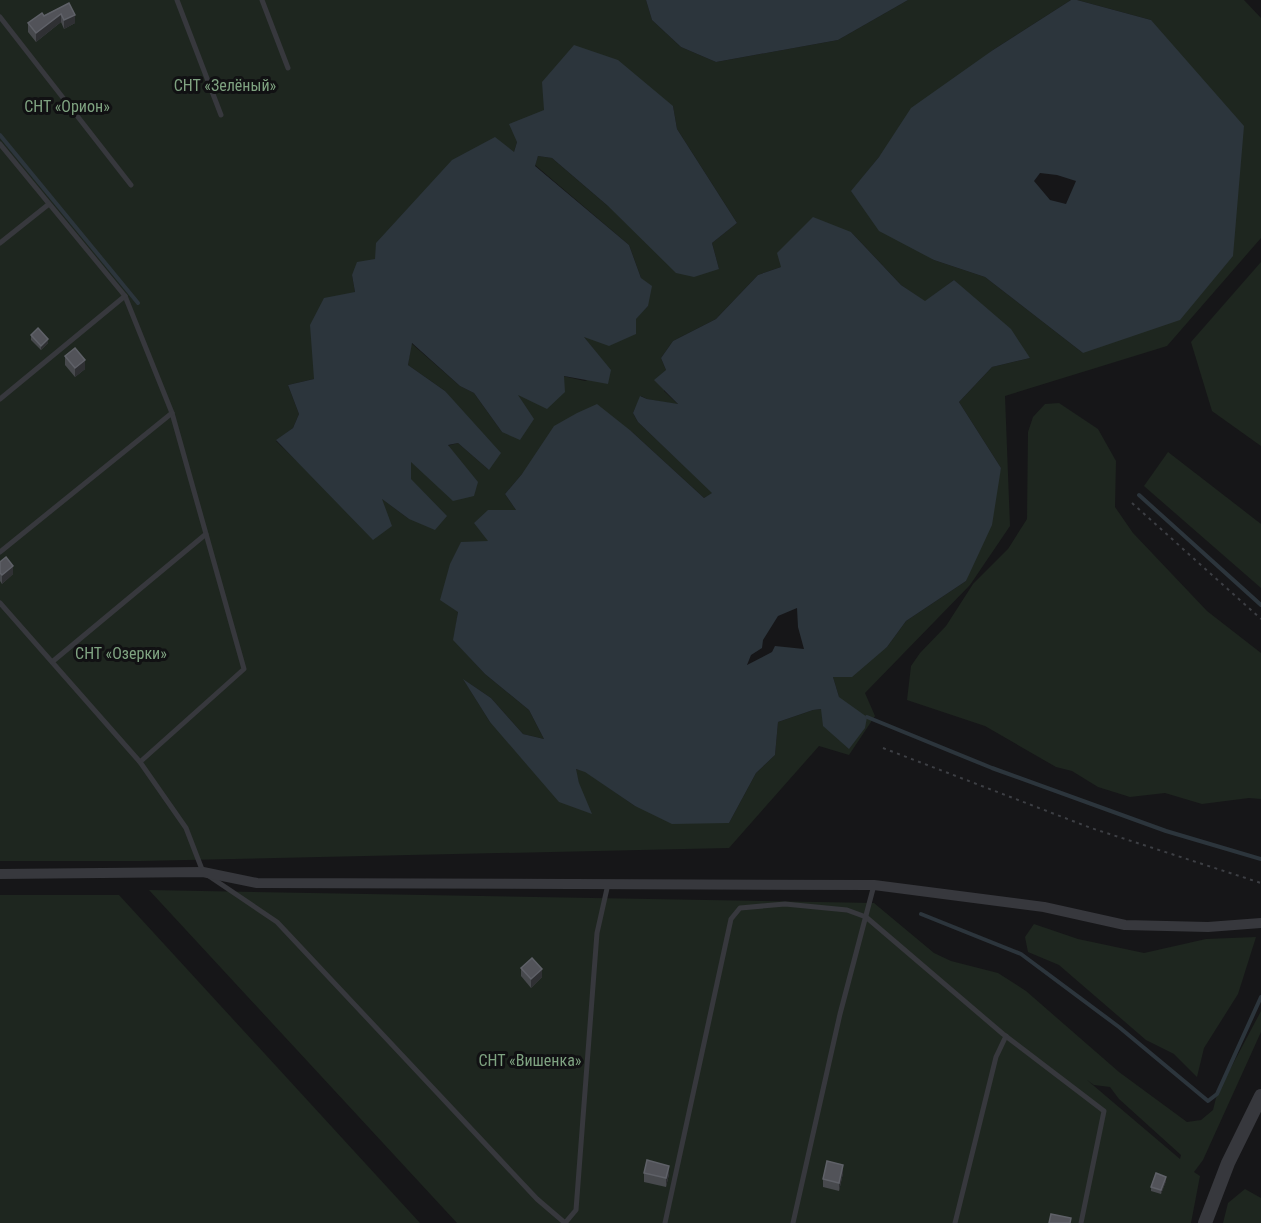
<svg xmlns="http://www.w3.org/2000/svg" width="1261" height="1223" viewBox="0 0 1261 1223" font-family="'Roboto Condensed',sans-serif">
<rect width="100%" height="100%" fill="#161618"/>
<!-- green -->
<g fill="#1e261f" fill-rule="evenodd">
<path d="M0,0H646L652,20L681,47L716,62L838,40L908,0H1071L993,50L879,157L852,191L934,260L985,277L1083,353L1151,20L1077,0H1244L1261,18V238L1167,346L1005,396L1010,526L970,585L865,693L875,716L849,755L819,746L729,848L141,861H0ZM673,106L677,129L737,223L712,243L719,269L608,206L552,158L538,156L535,165L629,245L641,278L648,306L635,319L584,337L610,370L585,381L563,376L516,394L502,432L474,393L460,386L411,343L408,365L445,391L489,470L458,443L447,446L411,461L409,519L381,498L299,463L276,441L293,428L299,414L288,385L314,379V366L355,292L352,275L375,259L514,152L517,142L544,110ZM851,232L901,285L925,302L954,280L1030,358L992,367L959,402L1001,468L966,581L906,621L887,647L833,677L839,697L821,709L813,710L778,722L775,755L756,773L729,823L635,806L585,771L575,769L579,783L490,722L464,680L491,698L523,734L544,739L529,710L485,674L454,640L458,612L489,541L516,510L505,494L522,474L631,431L704,498L713,493L638,422L633,413L641,396L647,399L679,405L664,391L666,370L661,358L673,341L716,319L758,275L781,267Z"/>
<polygon points="1261,262 1261,446 1212,411 1191,342"/>
<polygon points="1059,403 1098,429 1116,461 1115,507 1133,533 1207,611 1261,653 1261,799 1249,798 1202,804 1165,793 1130,797 1098,787 1072,771 1056,767 985,726 907,700 911,666 920,653 946,626 973,584 1008,549 1027,519 1028,432 1033,417 1045,404"/>
<polygon points="1168,452 1261,524 1261,588 1144,486"/>
<path d="M149,890L874,903L934,953L951,961L998,973L1026,991L1119,1072L1187,1122L1201,1120L1213,1110L1217,1094L1261,1011V1032L1203,1160L1194,1172L1200,1176L1191,1223H457ZM1087,1080L1094,1085L1110,1087L1119,1099L1181,1155L1180,1159Z"/>
<polygon points="0,895 119,895 420,1223 0,1223"/>
<polygon points="1034,924 1078,939 1144,953 1206,939 1256,937 1238,994 1204,1048 1197,1077 1174,1054 1146,1040 1059,965 1028,952 1025,937"/>
<polygon points="1245,1189 1261,1198 1261,1223 1223,1223 1228,1203"/>
</g>
<!-- water -->
<g fill="#2c353c" fill-rule="evenodd">
<polygon points="646,0 908,0 838,40 716,62 681,47 652,20"/>
<path d="M1071,0H1077L1151,20L1244,126L1233,256L1180,320L1083,353L985,277L934,260L879,231L851,191L879,157L911,108L993,50ZM1040,173L1057,175L1076,181L1066,204L1050,200L1034,181Z"/>
<polygon points="574,45 618,60 673,106 677,129 737,223 712,243 719,269 694,277 676,273 608,206 552,158 538,156 535,166 629,245 641,278 652,286 648,306 636,319 636,334 609,346 584,337 611,370 608,384 564,376 565,392 547,409 518,395 534,419 520,440 502,432 474,393 460,386 412,343 408,365 445,391 501,453 489,470 458,443 448,445 478,482 474,496 453,501 411,462 411,479 447,516 435,530 409,519 382,499 392,526 373,540 276,440 293,428 299,414 288,385 314,379 310,325 324,298 355,292 352,275 357,262 375,259 376,243 452,160 495,137 514,152 517,142 509,124 544,110 542,82"/>
<path d="M813,217L851,232L901,285L925,301L954,280L1011,329L1030,358L992,367L959,402L1001,468L992,525L966,581L906,621L887,647L852,677H833L839,697L867,717L865,728L849,749L823,726L821,709L813,710L778,722L775,755L756,773L729,823L672,824L635,806L585,772L576,769L579,783L592,814L559,802L490,722L463,679L491,698L523,734L544,739L529,710L485,674L453,640L458,612L440,600L450,564L461,542L488,541L474,523L488,510H516L505,494L522,474L554,426L577,413L597,404L631,431L704,498L712,493L638,422L633,413L640,396L647,399L678,404L654,380L666,370L661,358L673,341L716,319L758,275L781,267L777,253ZM797,608L798,627L804,649L775,646L772,652L747,665L751,655L762,648L763,640L778,616Z"/>
</g>
<g fill="none" stroke-linecap="round" stroke-linejoin="round">
<!-- stream -->
<g stroke="#2c353c" stroke-width="4">
<polyline points="0,135 138,303"/>
<polyline points="1139,495 1261,605"/>
<polyline points="867,717 992,768 1166,831 1261,859"/>
<polyline points="921,914 1021,954 1119,1027 1208,1101 1217,1094 1261,997"/>
</g>
<!-- path -->
<g stroke="#3d3f44" stroke-width="2" stroke-dasharray="3 4.5" stroke-linecap="butt">
<polyline points="1132,503 1261,619"/>
<polyline points="883,748 1091,828 1261,883"/>
</g>
<!-- service -->
<g stroke="#37383d" stroke-width="5">
<polyline points="177,0 221,115"/>
<polyline points="262,0 288,68"/>
<polyline points="0,17 131,185"/>
<polyline points="0,144 125,296 172,413 244,669 140,762"/>
<polyline points="0,243 49,204"/>
<polyline points="0,399 125,296"/>
<polyline points="0,552 172,413"/>
<polyline points="0,603 140,762 186,828 203,872 277,922 537,1199 565,1223 576,1210 597,933 608,884"/>
<polyline points="52,662 206,534"/>
<polyline points="665,1223 731,919 740,908 785,904 847,910 866,917 1003,1034 1104,1111 1081,1223"/>
<polyline points="793,1223 840,1014 874,885"/>
<polyline points="955,1223 996,1057 1006,1036"/>
</g>
<!-- minor -->
<polyline stroke="#37383d" stroke-width="10" points="0,874 203,872 257,883 874,885 1044,907 1125,925 1208,927 1261,923"/>
<!-- tertiary -->
<polyline stroke="#37383d" stroke-width="14" points="1205,1223 1228,1163 1261,1096"/>
</g>
<!-- wall -->
<g fill="#47494d">
<polygon points="69,3 75,23 64,29 61,22 36,42 28,32 28,23"/>
<polygon points="31,335 48,343 41,350 31,340"/>
<polygon points="65,356 85,369 75,377 65,365"/>
<polygon points="0,562 13,574 2,584 0,581"/>
<polygon points="521,968 542,977 531,988 521,976"/>
<polygon points="644,1173 669,1174 666,1187 644,1182"/>
<polygon points="843,1173 839,1191 823,1187 823,1179"/>
<polygon points="1166,1181 1161,1194 1151,1191 1151,1187"/>
</g>
<!-- shaded-wall -->
<g fill="#2f3033">
<polygon points="61,14 61,22 36,42 36,33"/>
<polygon points="75,15 75,23 64,29 64,20"/>
<polygon points="48,339 48,343 41,350 41,346"/>
<polygon points="85,360 85,369 75,377 75,368"/>
<polygon points="13,566 13,574 2,584 2,575"/>
<polygon points="542,969 542,977 531,988 531,979"/>
<polygon points="843,1165 843,1173 839,1191 839,1183"/>
<polygon points="669,1166 669,1174 666,1187 666,1178"/>
<polygon points="1166,1177 1166,1181 1161,1194 1161,1190"/>
</g>
<!-- building -->
<g fill="#525359" stroke="#5f6168" stroke-width="1.5">
<polygon points="69,3 75,15 64,20 61,14 36,33 28,23 42,13 44,16"/>
<polygon points="38,328 48,339 41,346 31,335"/>
<polygon points="75,348 85,360 75,368 65,356"/>
<polygon points="6,557 13,566 2,575 0,573 0,562"/>
<polygon points="532,958 542,969 531,979 521,968"/>
<polygon points="647,1160 669,1166 666,1178 644,1173"/>
<polygon points="827,1161 843,1165 839,1183 823,1179"/>
<polygon points="1156,1173 1166,1177 1161,1190 1151,1187"/>
<polygon points="1051,1214 1071,1218 1070,1223 1049,1223"/>
</g>
<g text-anchor="middle" dominant-baseline="central" stroke-width="6" stroke-linejoin="round" paint-order="stroke">
<!-- park labels -->
<g font-size="16" fill="#7fa381" stroke="#111113">
<text x="225" y="85">СНТ «Зелёный»</text>
<text x="67" y="106">СНТ «Орион»</text>
<text x="121" y="653">СНТ «Озерки»</text>
<text x="530" y="1060">СНТ «Вишенка»</text>
</g>
</g>
</svg>
